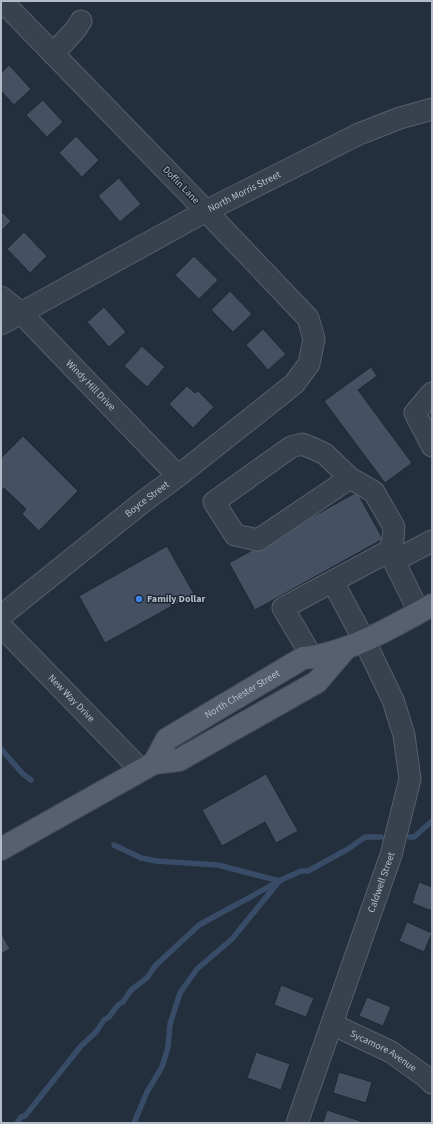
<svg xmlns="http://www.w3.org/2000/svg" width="433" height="1124" viewBox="0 0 433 1124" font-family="'Source Sans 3',sans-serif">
<rect width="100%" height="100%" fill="#242f3e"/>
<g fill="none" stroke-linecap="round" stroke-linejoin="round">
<!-- stream -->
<g stroke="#394c67" stroke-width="5.5">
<polyline points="1,749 23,774 31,780"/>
<polyline points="410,837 414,837 432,821"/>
<polyline points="114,845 141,858 156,861 218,865 280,881"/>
<polyline points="17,1123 21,1117 25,1116 81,1046 96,1032 104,1020 109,1017 118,1005 123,1002 131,990 147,978 155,966 199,925 283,879 301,871 308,871 348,849 365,837 381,837"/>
<polyline points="134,1123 147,1092 162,1067 168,1047 170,1024 180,993 197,969 232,939 277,884"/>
</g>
</g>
<!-- building -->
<g fill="#455162" stroke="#1f2835">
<polygon points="9,65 31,89 14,105 1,91 1,73"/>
<polygon points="43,100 63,122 47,137 26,115"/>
<polygon points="76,136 99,160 82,177 59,153"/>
<polygon points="119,178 141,204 120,222 98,196"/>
<polygon points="1,211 11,221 1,231"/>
<polygon points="24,232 47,256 30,273 7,249"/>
<polygon points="194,256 218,280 199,299 175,275"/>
<polygon points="230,291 252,314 233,332 211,310"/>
<polygon points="104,307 126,332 109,347 87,322"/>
<polygon points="263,329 286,354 268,370 246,345"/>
<polygon points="142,346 165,367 147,387 124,366"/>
<polygon points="371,367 377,376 358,390 412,463 385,483 324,401"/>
<polygon points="187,386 195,393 198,391 214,407 193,428 169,404"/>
<polygon points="23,436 78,491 39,531 22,514 26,509 4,488 1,491 1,458"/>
<polygon points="357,492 383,539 255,610 229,563"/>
<polygon points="167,546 194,594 105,643 79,596"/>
<polygon points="266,774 298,831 276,843 265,822 222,846 202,810"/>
<polygon points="419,882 432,887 432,911 412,903"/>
<polygon points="407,922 432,933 424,952 399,941"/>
<polygon points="1,933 10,949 1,954"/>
<polygon points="281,985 314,998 306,1017 274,1005"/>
<polygon points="367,997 391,1007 383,1026 359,1016"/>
<polygon points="256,1052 290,1064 281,1090 247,1078"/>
<polygon points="339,1072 372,1082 366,1103 333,1093"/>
<polygon points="327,1110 363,1122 362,1123 323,1123"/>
</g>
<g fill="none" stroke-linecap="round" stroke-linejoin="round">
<!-- minor casing -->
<g stroke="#565f6c" stroke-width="23">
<g id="minor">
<polyline points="53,54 76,29 81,21"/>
<path id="s1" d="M1,297L21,313L178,476"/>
<path id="s2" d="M1,324L206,211L359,134L400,118L432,109"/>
<polyline points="432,393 415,413 432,446"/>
<polyline points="350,478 258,540 235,535 214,502 291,447 302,444 312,448 325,454 350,478 374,492 394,527 393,540 389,551"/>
<polyline points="394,561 432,541"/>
<path id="s3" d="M1,616L144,501L178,476L294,384L309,364L314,339L308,318L206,211L2,1"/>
<path id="s4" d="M1,626L141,770"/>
<polyline points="312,657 283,608 389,551 419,612"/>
<path id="s5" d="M332,1024L391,1052L426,1077L432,1083"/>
<path id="s6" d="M297,1123L391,855L410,779L404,735L393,700L364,640L333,582"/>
</g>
</g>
<!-- major casing -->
<g stroke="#414a57" stroke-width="24">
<g id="major">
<path id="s7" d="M154,763L167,739L303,658C347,654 393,627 432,605"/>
<polyline points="1,849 154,763 179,760 317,682 346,648"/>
</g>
</g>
<!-- minor -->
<use href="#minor" stroke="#38414e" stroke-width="21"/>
<!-- major -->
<use href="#major" stroke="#56606e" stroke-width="22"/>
</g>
<!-- markers -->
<circle fill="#3f7fe0" stroke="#1d2633" stroke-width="1.5" cx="139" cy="599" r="4"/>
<g text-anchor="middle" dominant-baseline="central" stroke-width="3" stroke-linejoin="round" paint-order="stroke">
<!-- street labels -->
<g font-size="10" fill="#b4bcc9" stroke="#1d2633">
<text transform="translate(181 185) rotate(46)">Doffin Lane</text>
<text stroke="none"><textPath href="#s2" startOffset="277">North Morris Street</textPath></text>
<text stroke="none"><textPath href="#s1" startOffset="126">Windy Hill Drive</textPath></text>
<text stroke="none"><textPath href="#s3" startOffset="187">Boyce Street</textPath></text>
<text stroke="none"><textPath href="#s7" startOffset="115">North Chester Street</textPath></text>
<text stroke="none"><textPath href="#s4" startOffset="101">New Way Drive</textPath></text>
<text stroke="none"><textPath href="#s6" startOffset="255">Caldwell Street</textPath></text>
<text stroke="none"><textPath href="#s5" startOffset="58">Sycamore Avenue</textPath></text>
</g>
<!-- poi labels -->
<g font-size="10" font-weight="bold" fill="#b4bcc9" stroke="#1d2633" text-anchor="start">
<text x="147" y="599">Family Dollar</text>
</g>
</g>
<!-- border -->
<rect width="433" height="1124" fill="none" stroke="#b4bcc9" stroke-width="4"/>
</svg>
